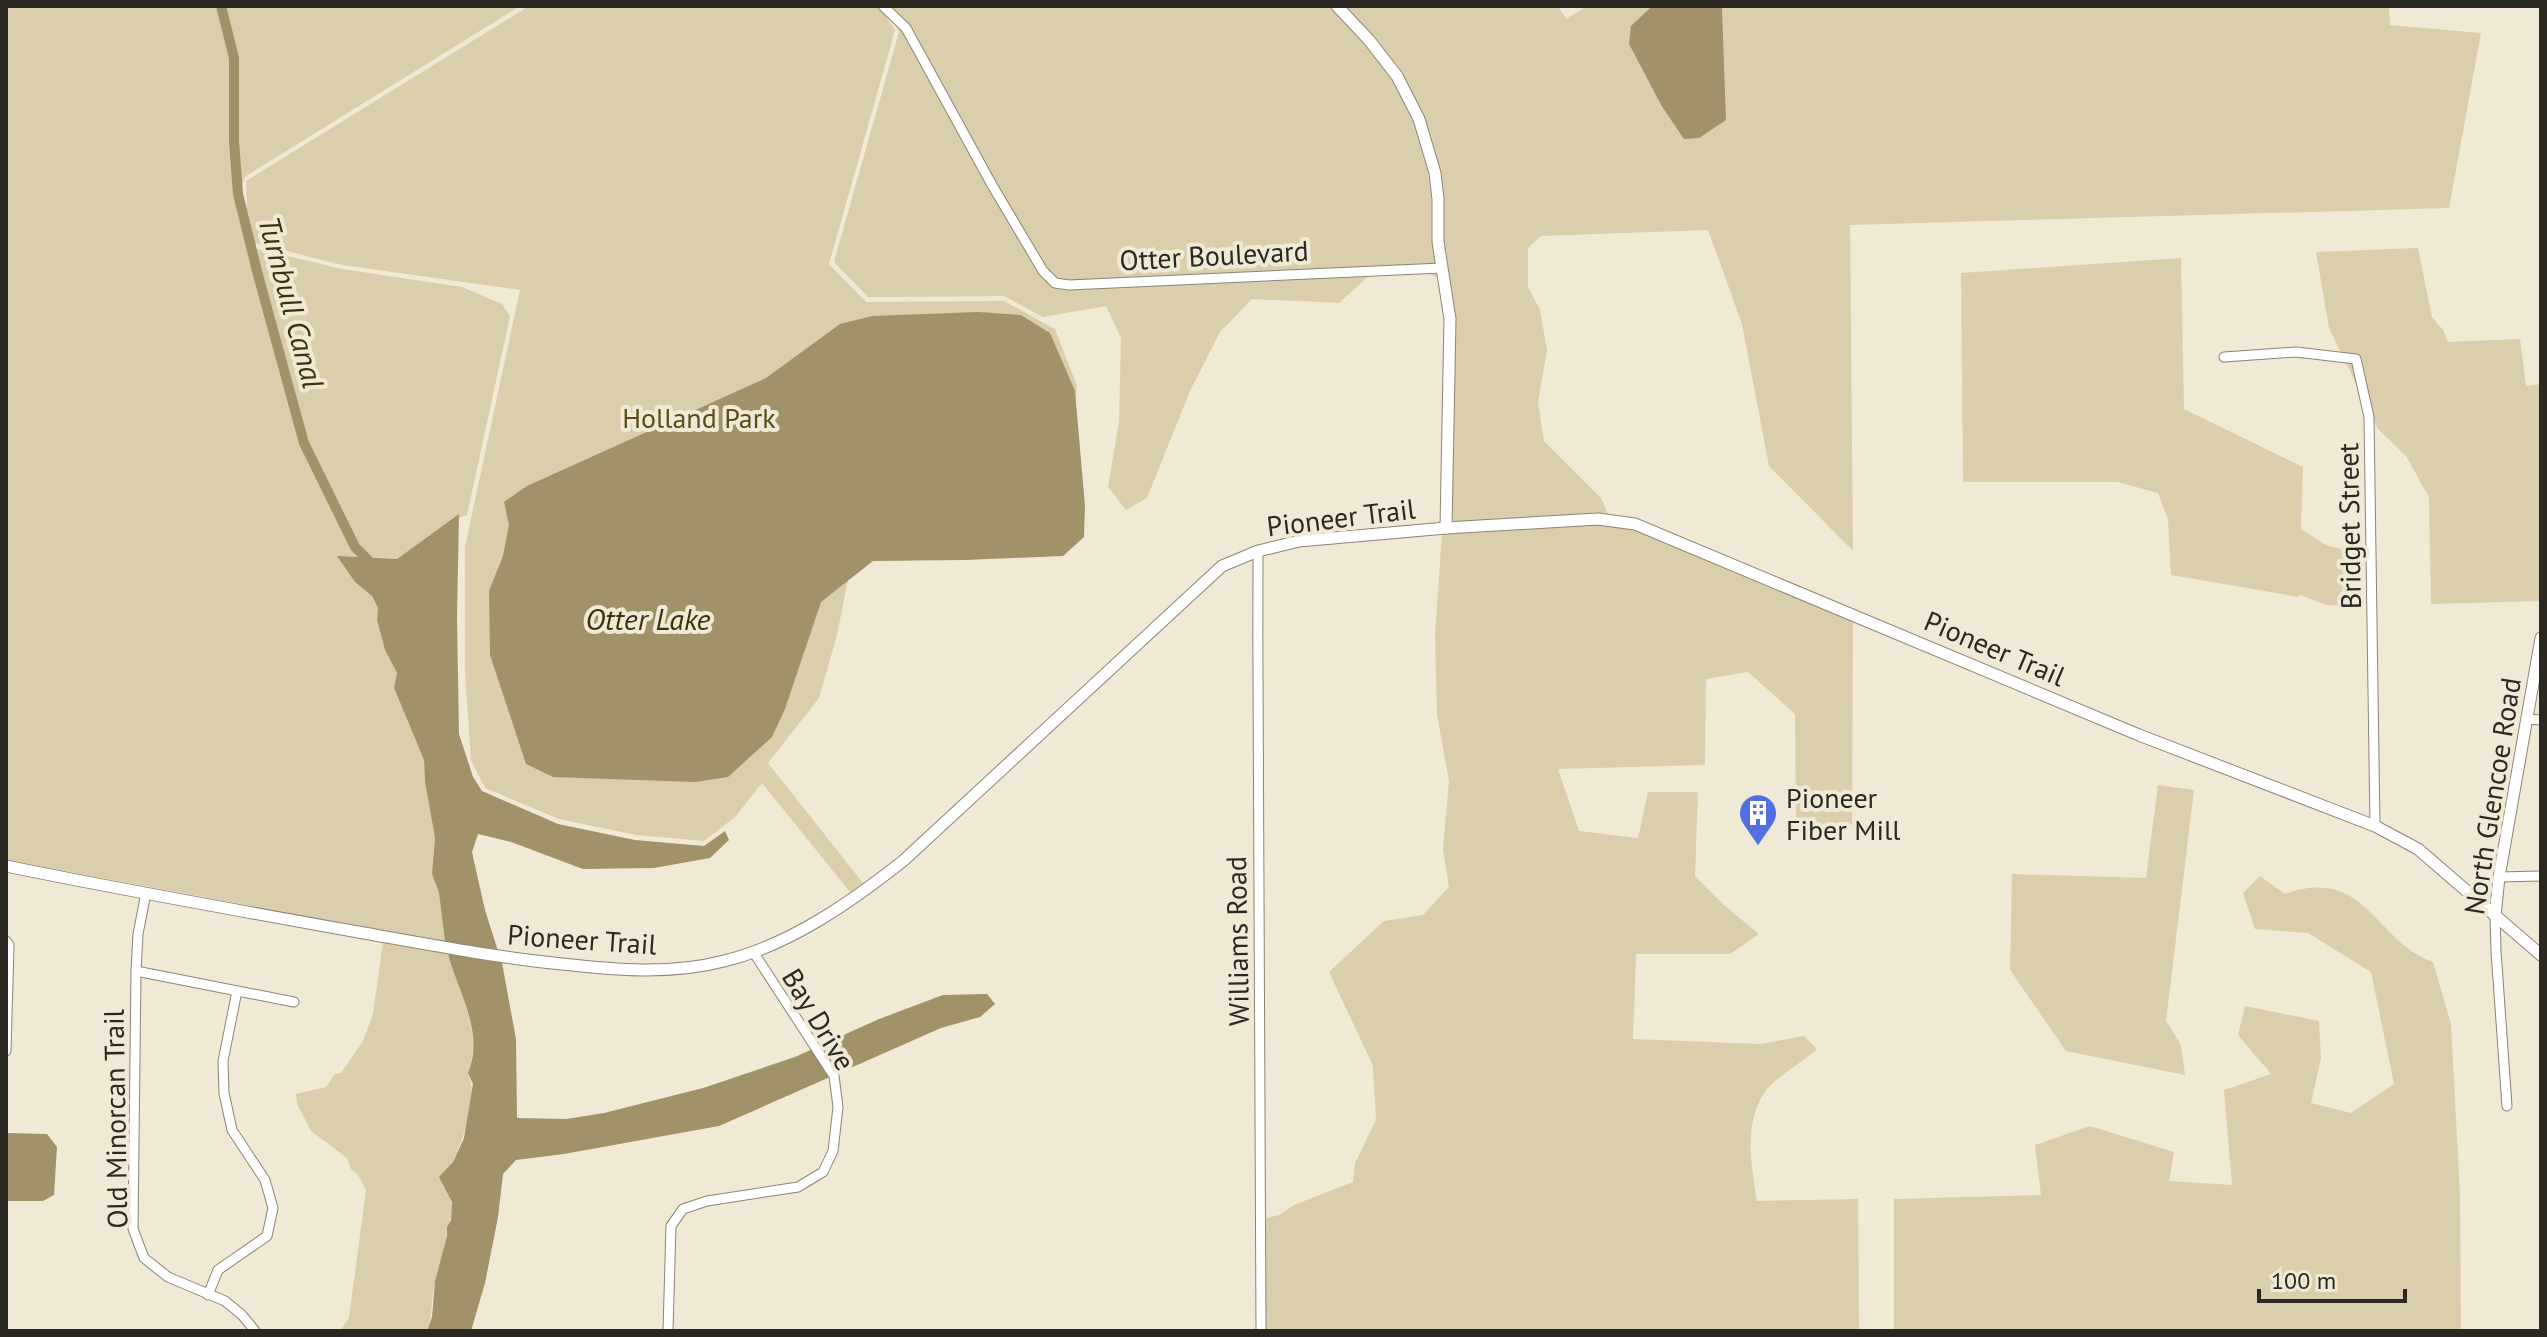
<svg xmlns="http://www.w3.org/2000/svg" width="2547" height="1337" viewBox="0 0 2547 1337" font-family="'PT Sans',sans-serif">
<rect width="100%" height="100%" fill="#f0e9d6"/>
<!-- green -->
<g fill="#dbceac">
<path d="M6,6H520L246,176C235,190 247,228 251,245L254,248L342,269L462,287L502,304L510,316L467,515L459,518L458,515L397,559L338,557L355,582L372,596L378,608L377,620L385,650L397,673L394,688L424,760L425,782L435,838L432,874L439,893L445,942L6,860Z"/>
<polygon points="529,6 879,6 895,30 829,264 866,302 1004,301 1055,329 1077,386 1064,537 855,544 837,635 819,698 768,763 863,883 850,892 762,783 735,817 704,841 636,835 559,819 485,788 471,760 465,673 465,547 520,290 342,265 255,243 247,208 246,181"/>
<path d="M884,6H1331C1352,31 1377,53 1394,81C1432,143 1433,208 1439,278L1422,271L1371,274L1339,303L1252,299L1220,332L1190,391L1147,498L1126,510L1108,487L1119,421L1121,338L1106,306L1043,317L1004,296L868,297L834,262L899,32Z"/>
<path d="M1344,6H1558L1566,19L1587,6H1652L1644,13L1629,44L1661,105L1726,120L1722,6H2389L2390,25L2481,33L2449,208L1850,225L1853,551L1769,466L1742,324L1708,230L1541,236L1528,248V287L1540,310L1547,350L1538,402L1544,441L1601,498L1608,514L1451,522L1440,172C1429,128 1415,89 1387,53C1374,36 1358,22 1344,6Z"/>
<polygon points="2418,248 2432,317 2443,330 2448,342 2520,339 2526,386 2541,384 2541,601 2431,604 2429,497 2406,456 2378,429 2329,328 2316,252"/>
<polygon points="2181,258 2184,409 2303,467 2301,529 2326,545 2346,550 2353,607 2327,605 2300,595 2299,597 2171,575 2168,520 2158,493 2118,482 1963,482 1961,273"/>
<path d="M1598,525L1634,529L1853,620L1852,825L1796,823L1795,714L1748,672L1706,679L1705,765L1558,769L1579,831L1638,838L1648,792H1698L1695,876L1724,905L1759,934L1730,954H1636L1633,1039L1761,1044L1804,1036L1817,1049C1803,1062 1778,1076 1767,1089C1743,1119 1751,1166 1757,1201L1858,1199L1859,1331H1259L1260,1220L1279,1215L1294,1205L1353,1182L1355,1163L1376,1120L1373,1066L1329,972L1384,921L1423,915L1449,887L1443,849L1449,781L1437,715L1435,634L1442,534Z"/>
<polygon points="2158,785 2194,790 2166,1021 2181,1045 2185,1075 2066,1051 2010,970 2012,874 2146,878"/>
<path d="M2260,876L2285,894C2366,865 2375,942 2433,962L2451,1024L2460,1195L2461,1331H1894V1199L2041,1195L2035,1145L2090,1126L2174,1152L2169,1181L2232,1185L2224,1090L2271,1074L2238,1035L2245,1006L2319,1021L2321,1058L2311,1103L2351,1113L2394,1084L2371,972L2308,933L2255,929L2243,893Z"/>
<path d="M383,942L448,954C458,992 484,1033 468,1073C481,1104 456,1156 442,1185C455,1198 453,1210 448,1226C446,1231 447,1238 445,1244C442,1257 437,1269 435,1281C431,1298 433,1314 427,1331H340L349,1318L366,1190L358,1175L351,1169L347,1158L311,1131L297,1104L296,1094L326,1087L335,1074L341,1073L363,1041L373,1014Z"/>
</g>
<!-- water -->
<g fill="#a1926a">
<polygon points="1652,6 1722,6 1726,120 1699,138 1684,139 1661,105 1629,44 1631,26"/>
<polygon points="978,312 1021,315 1050,333 1075,391 1085,506 1084,537 1063,556 966,560 873,561 821,602 785,709 772,737 728,777 695,782 553,777 526,764 490,655 489,591 503,556 509,525 504,502 527,486 766,378 840,324 872,316"/>
<polygon points="459,514 457,618 459,734 473,777 482,791 558,824 635,840 704,846 725,831 729,840 710,858 654,868 583,869 511,842 478,834 472,852 485,910 498,951 445,942 439,893 432,874 435,838 425,782 424,760 394,688 397,673 385,650 377,620 378,608 372,596 355,582 337,556 397,559"/>
<path d="M448,954L502,963L516,1039L517,1118L566,1119L604,1113L703,1088L795,1057L879,1019L943,995L987,994L995,1004L980,1017L941,1028L719,1126L564,1154L516,1160L503,1174L498,1217L485,1283L471,1331H427L432,1317L435,1281L447,1236V1227L451,1220L452,1202L439,1177L453,1162L464,1138L473,1084L468,1073C485,1033 458,992 448,954Z"/>
<polygon points="6,1133 47,1134 57,1147 54,1195 43,1201 6,1201"/>
</g>
<g fill="none" stroke-linecap="round" stroke-linejoin="round">
<!-- canal -->
<polyline stroke="#a1926a" stroke-width="10" points="221,6 234,58 234,141 238,194 258,275 304,443 355,547 374,566"/>
<!-- minor casing -->
<g stroke="#8b8573" stroke-width="11">
<g id="minor">
<polyline points="883,6 906,28 992,185 1043,271 1055,283 1069,285 1442,268"/>
<polyline points="2224,357 2296,352 2356,359 2369,417 2375,826"/>
<path d="M1258,551C1257,811 1261,1071 1261,1331"/>
<polyline points="2527,719 2541,720"/>
<polyline points="2499,877 2541,876"/>
<polyline points="146,893 138,934 136,971 133,1229 144,1258 168,1277 225,1301 242,1315 255,1331"/>
<polyline points="2495,916 2496,951 2507,1106"/>
<polyline points="6,941 9,945 6,1051"/>
<polyline points="136,971 294,1002"/>
<polyline points="208,1295 218,1270 267,1236 273,1208 265,1180 232,1130 224,1093 223,1061 237,991"/>
<polyline points="668,1331 671,1226 683,1209 707,1201 798,1187 823,1172 833,1151 838,1107 834,1076 754,953"/>
</g>
</g>
<!-- tertiary casing -->
<g stroke="#8b8573" stroke-width="13">
<g id="tertiary">
<polyline points="1337,6 1369,40 1397,76 1419,119 1435,173 1438,199 1438,242 1450,319 1446,528"/>
<path d="M6,866C123,890 241,911 358,932C426,944 493,957 562,964C616,970 670,975 724,961C790,945 851,902 903,861L1222,566L1258,551L1299,541L1446,528L1598,519L1635,524L2139,735L2375,826L2418,849L2541,955"/>
<polyline points="2495,916 2499,877 2541,638"/>
</g>
</g>
<!-- minor -->
<use href="#minor" stroke="#fff" stroke-width="9"/>
<!-- tertiary -->
<use href="#tertiary" stroke="#fff" stroke-width="11"/>
</g>
<!-- icons -->
<defs>
<g id="building-pin" transform="scale(2)"><path d="M0 17L-7.5 6A9.5 9.5 0 1 1 7.5 6Z" fill="#516ee3" stroke="#f0e9d6"/><path d="M-4-6H4V6H1V3H-1V6H-4ZM-2.5-4.3h1.7v1.8h-1.7ZM.8-4.3h1.7v1.8H.8ZM-2.5-1h1.7V.8h-1.7ZM.8-1h1.7V.8H.8Z" fill="#fff"/></g>
</defs>
<g fill-rule="evenodd">
<use href="#building-pin" x="1758" y="813"/>
</g>
<g text-anchor="middle" dominant-baseline="central" stroke-width="8" stroke-linejoin="round" paint-order="stroke">
<!-- street labels -->
<g font-size="28" fill="#2a2821" stroke="#f0e9d6">
<text transform="translate(1214 255) rotate(-3)">Otter Boulevard</text>
<text transform="translate(1341 517) rotate(-7)">Pioneer Trail</text>
<text transform="translate(2349 526) rotate(-91)">Bridget Street</text>
<text transform="translate(1995 648) rotate(23)">Pioneer Trail</text>
<text transform="translate(2492 796) rotate(-81)">North Glencoe Road</text>
<text transform="translate(582 939) rotate(4)">Pioneer Trail</text>
<text transform="translate(1237 941) rotate(-91)">Williams Road</text>
<text transform="translate(819 1019) rotate(59)">Bay Drive</text>
<text transform="translate(115 1119) rotate(-91)">Old Minorcan Trail</text>
</g>
<!-- park labels -->
<g font-size="28" fill="#5c4b19" stroke="#f0e9d6">
<text x="699" y="417">Holland Park</text>
</g>
<!-- poi labels -->
<g font-size="28" fill="#2a2821" stroke="#f0e9d6" text-anchor="start">
<text x="1786" y="797">Pioneer<tspan x="1786" dy="32">Fiber Mill</tspan></text>
</g>
<!-- water labels -->
<g font-size="30" font-style="italic" fill="#3d310e" stroke="#f0e9d6">
<text transform="translate(292 302) rotate(75)">Turnbull Canal</text>
<text x="648" y="618">Otter Lake</text>
</g>
</g>
<!-- border -->
<rect width="2547" height="1337" fill="none" stroke="#2a2821" stroke-width="16"/>
<!-- scale -->
<path d="M2259 1289v12h146v-12" fill="none" stroke="#2a2821" stroke-width="4"/>
<text x="2271" y="1289" font-size="24" fill="#2a2821" stroke="#f0e9d6" stroke-width="6" paint-order="stroke">100 m</text>
</svg>
